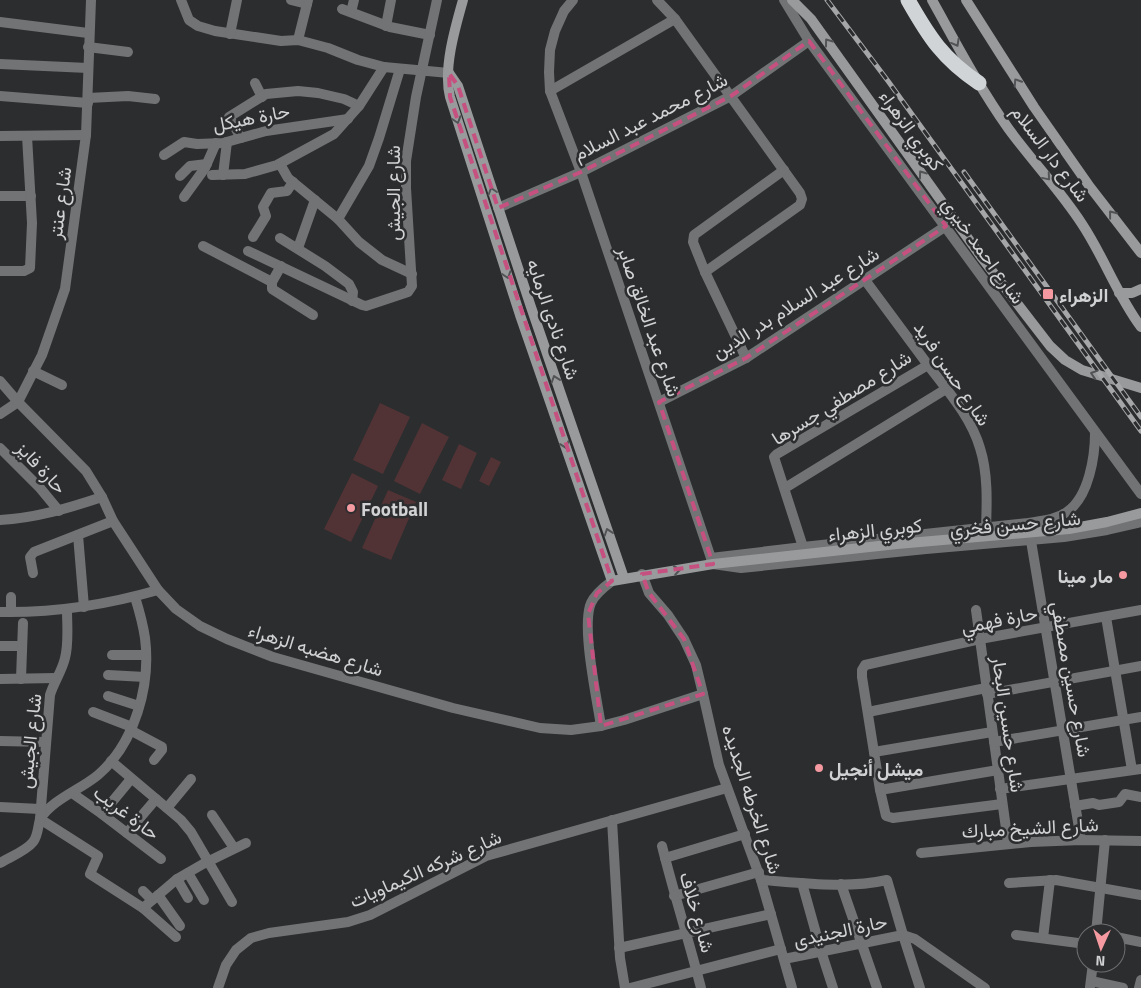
<svg xmlns="http://www.w3.org/2000/svg" width="1141" height="988" viewBox="0 0 1141 988" font-family="'Titillium Web',Vazirmatn,sans-serif">
<rect width="100%" height="100%" fill="#2b2d2f"/>
<!-- green -->
<g fill="#523335">
<polygon points="380,403 410,417 383,474 353,460"/>
<polygon points="422,423 449,437 420,494 394,481"/>
<polygon points="459,444 477,453 461,489 442,480"/>
<polygon points="491,457 501,462 489,486 479,481"/>
<polygon points="352,473 378,486 351,542 324,529"/>
<polygon points="388,490 416,502 391,560 362,548"/>
</g>
<g fill="none" stroke-linecap="round" stroke-linejoin="round">
<!-- minor -->
<g stroke="#717374" stroke-width="10">
<polyline points="181,0 189,20 198,26 215,31 281,41 298,40 328,48 358,60 384,67 449,73"/>
<polyline points="291,0 307,4"/>
<polyline points="573,0 564,11 555,31 550,50 549,72 550,91 581,172 713,564 741,568 926,549 1064,537 1107,530 1141,522"/>
<polyline points="657,0 675,19 800,193 802,199 800,205 705,272"/>
<polyline points="784,0 809,41 1141,494"/>
<polyline points="342,9 390,27 430,35"/>
<polyline points="351,12 354,0"/>
<polyline points="0,22 88,33"/>
<polyline points="386,26 391,0"/>
<polyline points="230,34 237,0"/>
<polyline points="298,40 308,0"/>
<polyline points="88,47 128,52"/>
<polyline points="0,64 88,68"/>
<polyline points="255,83 262,97"/>
<polyline points="550,91 675,19"/>
<polyline points="0,96 88,103"/>
<polyline points="88,98 128,96 155,99"/>
<polyline points="0,136 86,135"/>
<polyline points="241,138 229,117 266,94 298,91 318,93 344,99 359,106"/>
<polyline points="164,155 184,142 197,144 223,143 266,131 348,119"/>
<polyline points="280,164 288,178 338,219 359,242 382,260 412,274"/>
<polyline points="212,175 245,174 277,165 334,134 359,106 384,67"/>
<polyline points="223,175 227,142"/>
<polyline points="180,176 190,166 207,164"/>
<polyline points="0,196 31,196"/>
<polyline points="184,197 205,168 216,143"/>
<polyline points="498,208 581,172 731,96 809,41"/>
<polyline points="338,219 369,166 379,138 400,69"/>
<polyline points="253,237 266,216 263,207 271,193 287,191 293,182"/>
<polyline points="280,238 325,266 349,284 353,292 352,301"/>
<polyline points="203,246 272,282"/>
<polyline points="298,248 315,200"/>
<polyline points="248,251 362,305 366,306 408,292 412,286 406,188 406,161 416,97 437,0"/>
<polyline points="281,266 272,282 272,289 313,315"/>
<polyline points="0,271 24,271 30,268 32,223 27,136"/>
<path d="M865,280C886,308 907,337 928,365C947,390 971,417 980,448C988,473 987,502 986,528"/>
<polyline points="746,358 705,272 693,242 694,235 784,170"/>
<polyline points="33,371 62,385"/>
<polyline points="659,402 746,358 946,226"/>
<polyline points="0,414 18,402 42,355 65,289 86,135 91,0"/>
<polyline points="0,448 40,488 59,511"/>
<polyline points="785,488 946,389"/>
<path d="M0,520C36,518 69,508 102,497"/>
<polyline points="78,535 84,607"/>
<polyline points="1030,535 1081,840"/>
<polyline points="803,547 774,457 777,454 928,365"/>
<path d="M711,558L803,547L1028,523C1041,521 1057,520 1068,511C1089,496 1095,456 1095,433"/>
<polyline points="33,573 30,557 34,552 113,521"/>
<polyline points="11,597 11,612"/>
<polyline points="976,610 1008,843"/>
<path d="M0,612C55,613 106,605 158,590"/>
<polyline points="1106,617 1132,770"/>
<polyline points="0,646 22,646"/>
<polyline points="112,655 146,655"/>
<polyline points="108,675 145,677"/>
<polyline points="0,679 56,678"/>
<polyline points="21,679 23,623"/>
<polyline points="703,694 719,765 761,880 792,988"/>
<polyline points="987,694 1141,666"/>
<polyline points="108,696 139,706"/>
<polyline points="93,712 132,727"/>
<polyline points="868,712 986,688"/>
<path d="M601,726C597,699 581,626 591,603C595,594 604,587 612,581"/>
<polyline points="130,730 162,747 162,750 154,760"/>
<polyline points="0,741 46,742"/>
<polyline points="994,742 1141,717"/>
<polyline points="874,752 992,732"/>
<polyline points="111,761 181,820 191,832 232,902"/>
<polyline points="1000,789 1141,769"/>
<polyline points="880,790 998,770"/>
<polyline points="72,793 102,814 161,859"/>
<polyline points="1002,804 893,818 886,816 880,790 862,677 862,670 865,665 980,639 1141,610"/>
<polyline points="1075,806 1093,803 1099,805 1119,802 1125,794 1141,797"/>
<polyline points="0,807 40,809"/>
<polyline points="167,808 191,779"/>
<polyline points="102,814 131,779"/>
<polyline points="212,815 234,848"/>
<path d="M40,819C53,799 80,790 98,775C135,743 151,685 145,638C143,624 139,610 135,597"/>
<polyline points="40,819 98,856 90,874 143,908 176,937"/>
<polyline points="612,820 620,958 625,988"/>
<polyline points="127,833 156,799"/>
<path d="M662,846C674,894 689,941 701,988"/>
<polyline points="921,853 1031,842 1081,840 1141,841"/>
<polyline points="665,858 745,834"/>
<path d="M0,863C10,857 26,851 33,842C38,836 38,826 40,819L50,695C54,682 62,671 65,658C69,643 67,625 67,610"/>
<polyline points="188,873 204,900"/>
<polyline points="177,879 188,898"/>
<path d="M761,880C802,883 847,889 887,880L903,935L920,988"/>
<polyline points="802,883 821,951 833,988"/>
<polyline points="1009,883 1056,880 1141,895"/>
<polyline points="841,884 877,988"/>
<polyline points="143,891 152,900"/>
<polyline points="158,895 180,926"/>
<polyline points="674,896 759,872"/>
<polyline points="143,908 177,879 203,864 246,843"/>
<polyline points="1096,933 1105,840"/>
<polyline points="1016,935 1086,944"/>
<polyline points="1116,937 1141,942"/>
<polyline points="1043,938 1050,880"/>
<polyline points="619,948 771,914"/>
<polyline points="784,959 903,935 915,939 985,988"/>
<polyline points="1091,981 1123,988"/>
<polyline points="1090,987 1093,963"/>
<polyline points="218,988 226,965 236,950 251,938 269,933 348,922 370,915 486,856 727,788"/>
<polyline points="630,988 781,949"/>
<polyline points="1139,988 1141,980"/>
</g>
<!-- tertiary -->
<polyline stroke="#717374" stroke-width="10" points="0,381 18,402 86,471 102,497 113,521 158,590 176,609 200,626 227,639 273,657 453,708 540,728 571,730 601,726 624,720 703,694 696,665 684,639 668,615 649,593 642,574"/>
<!-- secondary -->
<g stroke="#989a9c" stroke-width="10">
<path d="M463,0C455,28 443,69 450,97L520,315L612,581L713,564L897,544L1069,529L1107,522L1141,513"/>
<polyline points="792,0 811,19 982,258 1050,346 1065,360 1082,370 1141,388"/>
<path d="M932,0C956,43 979,87 1008,128C1032,161 1060,190 1082,224C1104,257 1117,295 1141,327"/>
<polyline points="966,0 1034,107 1090,187 1141,253"/>
<polyline points="449,73 458,86 531,307 624,578"/>
<polyline points="1119,293 1132,293 1141,289"/>
</g>
<!-- motorway -->
<path stroke="#d1d4d7" stroke-width="15" d="M908,0C929,37 943,59 979,83"/>
<!-- rail casing -->
<g stroke="#a5a6a7" stroke-width="5">
<g id="rail">
<polyline points="827,0 888,81 1141,431"/>
<polyline points="964,172 1141,417"/>
</g>
</g>
<!-- rail -->
<use href="#rail" stroke="#2b2d2f" stroke-width="3" stroke-dasharray="9" stroke-linecap="butt"/>
</g>
<!-- one-way arrows -->
<defs><path id="oneway-chevron" d="M-2-3.5L2.5 0L-2 3.5" fill="none" stroke-width="1.6" stroke-linecap="round" stroke-linejoin="round" transform="scale(1.25)"/></defs>
<g stroke="#515355">
<use href="#oneway-chevron" transform="translate(828 42) rotate(-126)"/>
<use href="#oneway-chevron" transform="translate(956 43) rotate(61)"/>
<use href="#oneway-chevron" transform="translate(1017 82) rotate(-123)"/>
<use href="#oneway-chevron" transform="translate(457 120) rotate(72)"/>
<use href="#oneway-chevron" transform="translate(922 174) rotate(-126)"/>
<use href="#oneway-chevron" transform="translate(1047 177) rotate(50)"/>
<use href="#oneway-chevron" transform="translate(492 191) rotate(-108)"/>
<use href="#oneway-chevron" transform="translate(1112 214) rotate(-128)"/>
<use href="#oneway-chevron" transform="translate(507 275) rotate(72)"/>
<use href="#oneway-chevron" transform="translate(1094 374) rotate(-162)"/>
<use href="#oneway-chevron" transform="translate(555 379) rotate(-109)"/>
<use href="#oneway-chevron" transform="translate(565 445) rotate(71)"/>
<use href="#oneway-chevron" transform="translate(608 532) rotate(-109)"/>
<use href="#oneway-chevron" transform="translate(677 570) rotate(-9)"/>
</g>
<!-- marked area -->
<path fill="none" stroke="#c6507f" stroke-width="4" stroke-dasharray="10 6" stroke-linejoin="round" d="M809,41L946,226L746,358L659,402L713,564L642,574L649,593L684,639L703,694L601,726L588,614L597,593L612,581L450,97L449,73L458,86L498,208L581,172L731,96Z"/>
<!-- markers -->
<g fill="#f49aa0" stroke="#2b2d2f" stroke-width="2">
<rect x="1042" y="288" width="12" height="12" rx="2.5"/>
<circle cx="351" cy="508" r="5"/>
<circle cx="1123" cy="575" r="5"/>
<circle cx="819" cy="768" r="5"/>
</g>
<g text-anchor="middle" dominant-baseline="central" stroke-width="5" stroke-linejoin="round" paint-order="stroke">
<!-- street labels -->
<g font-size="19" fill="#d1d2d3" stroke="#2b2d2f">
<text transform="translate(650 116) rotate(-27)">شارع محمد عبد السلام</text>
<text transform="translate(251 117) rotate(-11)">حارة هيكل</text>
<text transform="translate(912 130) rotate(54)">كوبري الزهراء</text>
<text transform="translate(1051 153) rotate(53)">شارع دار السلام</text>
<text transform="translate(392 193) rotate(-90)">شارع الجيش</text>
<text transform="translate(59 203) rotate(-82)">شارع عنتر</text>
<text transform="translate(984 250) rotate(54)">شارع احمد خيري</text>
<text transform="translate(795 302) rotate(-32)">شارع عبد السلام بدر الدين</text>
<text transform="translate(554 319) rotate(71)">شارع نادى الرمايه</text>
<text transform="translate(650 321) rotate(71)">شارع عبد الخالق صابر</text>
<text transform="translate(953 373) rotate(56)">شارع حسن فريد</text>
<text transform="translate(841 397) rotate(-32)">شارع مصطفي جسرها</text>
<text transform="translate(42 467) rotate(47)">حارة فايز</text>
<text transform="translate(1015 523) rotate(-5)">شارع حسن فخري</text>
<text transform="translate(875 529) rotate(-6)">كوبري الزهراء</text>
<text transform="translate(999 619) rotate(-11)">حارة فهمي</text>
<text transform="translate(316 649) rotate(17)">شارع هضبه الزهراء</text>
<text transform="translate(1072 679) rotate(80)">شارع حسين مصطفي</text>
<text transform="translate(1009 724) rotate(82)">شارع حسين البحار</text>
<text transform="translate(29 741) rotate(-84)">شارع الجيش</text>
<text transform="translate(753 799) rotate(72)">شارع الخرطه الجديده</text>
<text transform="translate(127 812) rotate(37)">حارة غريب</text>
<text transform="translate(1030 827) rotate(-3)">شارع الشيخ مبارك</text>
<text transform="translate(425 868) rotate(-24)">شارع شركه الكيماويات</text>
<text transform="translate(698 912) rotate(74)">شارع خلاف</text>
<text transform="translate(840 930) rotate(-12)">حارة الجنيدى</text>
</g>
<!-- poi labels -->
<g font-size="19" font-weight="bold" fill="#d1d2d3" stroke="#2b2d2f" text-anchor="start">
<text x="1059" y="294">الزهراء</text>
<text x="361" y="508">Football</text>
<text x="1113" y="575" text-anchor="end">مار مينا</text>
<text x="829" y="768">ميشل أنجيل</text>
</g>
</g>
<!-- north arrow -->
<g transform="translate(1101 948) rotate(183)"><circle r="24" fill="#2b2d2f" stroke="#6d6f71"/>
<path d="M0-4L9 19L0 12L-9 19Z" fill="#f49aa0"/>
<text y="-8" font-size="14" font-weight="bold" text-anchor="middle" fill="#d1d2d3">N</text>
</g>
</svg>
